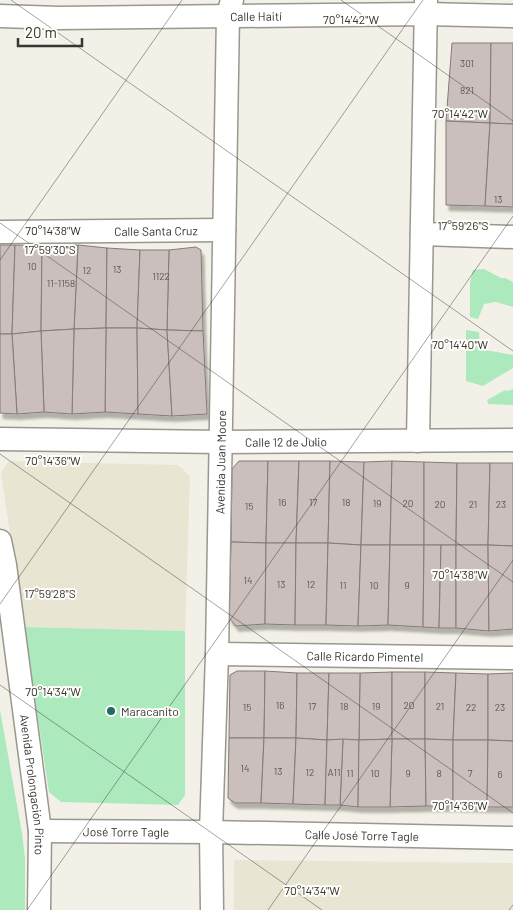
<svg xmlns="http://www.w3.org/2000/svg" width="513" height="910" viewBox="0 0 513 910" font-family="Barlow,sans-serif">
<defs>
<filter id="shadow"><feDropShadow dx="3" dy="5.5" stdDeviation="1" flood-color="#0004"/></filter>
</defs>
<rect width="100%" height="100%" fill="#f3f1e7"/>
<!-- built -->
<g fill="#e8e5d3">
<polygon points="9,461 178,465 190,476 185,631 24,627 1,473"/>
<polygon points="234,860 513,863 513,910 234,910"/>
</g>
<!-- green -->
<g fill="#aceabe">
<polygon points="484,269 501,278 505,278 513,282 513,307 496,302 484,304 478,319 470,317 470,283 473,270"/>
<polygon points="466,330 479,332 480,349 513,355 513,368 483,386 466,381"/>
<polygon points="513,389 513,405 488,404 487,400 505,390 508,391"/>
<polygon points="24,627 185,631 185,795 178,805 61,802 49,792"/>
<polygon points="0,710 22,833 25,858 25,910 0,910"/>
</g>
<!-- building -->
<g fill="#cabfbc" stroke="#847a77" filter="url(#shadow)">
<polygon points="452,43 491,43 490,123 446,121"/>
<polygon points="491,43 513,43 513,124 490,123"/>
<polygon points="446,121 490,123 485,206 446,205"/>
<polygon points="490,123 513,124 513,207 485,206"/>
<polygon points="0,245 15,245 12,334 0,334"/>
<polygon points="15,245 42,246 41,331 12,334"/>
<polygon points="78,245 107,248 106,328 74,329"/>
<polygon points="78,245 74,329 41,331 42,246"/>
<polygon points="196,247 201,250 203,331 167,330 169,250"/>
<polygon points="107,248 140,250 137,328 106,328"/>
<polygon points="140,250 169,250 167,330 137,328"/>
<polygon points="106,328 137,328 138,414 105,412"/>
<polygon points="106,328 105,412 72,414 74,329"/>
<polygon points="137,328 167,330 172,416 138,414"/>
<polygon points="74,329 72,414 44,412 41,331"/>
<polygon points="167,330 203,331 207,414 172,416"/>
<polygon points="41,331 44,412 17,414 12,334"/>
<polygon points="0,334 12,334 17,414 0,413"/>
<polygon points="239,461 268,461 266,543 231,542 232,469"/>
<polygon points="268,461 299,461 296,543 266,543"/>
<polygon points="299,461 330,461 328,543 296,543"/>
<polygon points="330,461 364,462 361,545 328,543"/>
<polygon points="392,461 390,545 361,545 364,462"/>
<polygon points="392,461 424,462 424,545 390,545"/>
<polygon points="424,462 457,463 456,545 424,545"/>
<polygon points="457,463 490,463 488,545 456,545"/>
<polygon points="490,463 513,463 513,546 488,545"/>
<polygon points="231,542 266,543 265,624 236,626 229,618"/>
<polygon points="266,543 296,543 295,625 265,624"/>
<polygon points="296,543 328,543 326,625 295,625"/>
<polygon points="328,543 361,545 358,626 326,625"/>
<polygon points="361,545 390,545 388,625 358,626"/>
<polygon points="390,545 424,545 423,627 388,625"/>
<polygon points="424,545 441,545 439,628 423,627"/>
<polygon points="441,545 456,545 456,628 439,628"/>
<polygon points="456,545 488,545 489,631 456,628"/>
<polygon points="488,545 513,546 513,629 489,631"/>
<polygon points="237,671 265,671 264,738 229,738 230,675"/>
<polygon points="265,671 297,673 296,738 264,738"/>
<polygon points="392,672 392,739 359,740 360,673"/>
<rect x="392" y="672" width="33" height="67"/>
<polygon points="425,672 456,673 453,740 425,739"/>
<polygon points="297,673 329,673 327,740 296,738"/>
<polygon points="329,673 360,673 359,740 327,740"/>
<polygon points="456,673 488,674 488,740 453,740"/>
<polygon points="513,673 513,741 488,740 488,674"/>
<polygon points="229,738 264,738 261,803 235,803 228,798"/>
<polygon points="264,738 296,738 293,804 261,803"/>
<polygon points="296,738 327,740 325,805 293,804"/>
<polygon points="343,739 359,740 358,807 340,805"/>
<polygon points="343,739 340,805 325,805 327,740"/>
<polygon points="392,739 425,739 426,806 390,807"/>
<polygon points="392,739 390,807 358,807 359,740"/>
<polygon points="425,739 453,740 453,806 426,806"/>
<polygon points="453,740 488,740 487,807 453,806"/>
<polygon points="488,740 513,741 513,807 487,807"/>
</g>
<g fill="none" stroke-linecap="round" stroke-linejoin="round">
<!-- minor casing -->
<g stroke="#99978e" stroke-width="25">
<g id="minor">
<path id="s1" d="M0,16L59,18L426,14L513,16"/>
<path id="s2" d="M0,232L224,230"/>
<polyline points="422,234 513,237"/>
<path id="s3" d="M0,439L220,442L513,440"/>
<polyline points="418,441 426,0"/>
<path id="s4" d="M0,541L5,565L40,831L39,910"/>
<path id="s5" d="M217,654L513,658"/>
<path id="s6" d="M40,831L211,832L513,838"/>
<path id="s7" d="M212,910L211,832L217,654L228,15L232,0"/>
</g>
</g>
<!-- minor -->
<use href="#minor" stroke="#fff" stroke-width="22"/>
</g>
<!-- ticks -->
<path fill="none" stroke="#363531" stroke-width="1" stroke-opacity="0.45" d="M11,0L513,351M341,0L513,121M0,223L513,582M0,260L182,0M0,454L513,813M0,604L423,0M0,685L322,910M27,910L513,216M268,910L513,560M509,910L513,905"/>
<!-- markers -->
<circle fill="#1f6b67" stroke="#fffefa" stroke-width="2" cx="111" cy="711" r="5"/>
<g text-anchor="middle" dominant-baseline="central" stroke-width="4" stroke-linejoin="round" paint-order="stroke">
<!-- number labels -->
<g font-size="10" fill="#5b5854">
<text x="467" y="63">301</text>
<text x="467" y="90">821</text>
<text x="498" y="199">13</text>
<text x="32" y="266">10</text>
<text x="117" y="269">13</text>
<text x="87" y="270">12</text>
<text x="161" y="276">1122</text>
<text x="61" y="283">11-1158</text>
<text x="282" y="502">16</text>
<text x="313" y="502">17</text>
<text x="346" y="502">18</text>
<text x="377" y="503">19</text>
<text x="408" y="503">20</text>
<text x="440" y="504">20</text>
<text x="473" y="504">21</text>
<text x="501" y="504">23</text>
<text x="249" y="506">15</text>
<text x="248" y="580">14</text>
<text x="281" y="584">13</text>
<text x="311" y="584">12</text>
<text x="343" y="585">11</text>
<text x="374" y="585">10</text>
<text x="407" y="585">9</text>
<text x="280" y="705">16</text>
<text x="409" y="705">20</text>
<text x="312" y="706">17</text>
<text x="344" y="706">18</text>
<text x="376" y="706">19</text>
<text x="440" y="706">21</text>
<text x="247" y="707">15</text>
<text x="471" y="707">22</text>
<text x="500" y="707">23</text>
<text x="245" y="768">14</text>
<text x="278" y="771">13</text>
<text x="310" y="772">12</text>
<text x="334" y="772">A11</text>
<text x="350" y="773">11</text>
<text x="375" y="773">10</text>
<text x="408" y="773">9</text>
<text x="439" y="773">8</text>
<text x="470" y="773">7</text>
<text x="500" y="774">6</text>
</g>
<!-- street labels -->
<g font-size="12" fill="#363531" stroke="#fffefa">
<text stroke="none"><textPath href="#s1" startOffset="256">Calle Haití</textPath></text>
<text stroke="none"><textPath href="#s2" startOffset="156">Calle Santa Cruz</textPath></text>
<text stroke="none"><textPath href="#s3" startOffset="286">Calle 12 de Julio</textPath></text>
<text stroke="none"><textPath href="#s7" startOffset="448">Avenida Juan Moore</textPath></text>
<text stroke="none"><textPath href="#s5" startOffset="148">Calle Ricardo Pimentel</textPath></text>
<text stroke="none"><textPath href="#s4" startOffset="246">Avenida Prolongación Pinto</textPath></text>
<text stroke="none"><textPath href="#s6" startOffset="86">José Torre Tagle</textPath></text>
<text stroke="none"><textPath href="#s6" startOffset="322">Calle José Torre Tagle</textPath></text>
</g>
<!-- poi labels -->
<g font-size="12" fill="#363531" stroke="#fffefa" text-anchor="start">
<text x="121" y="711">Maracanito</text>
</g>
</g>
<g font-size="12" text-anchor="middle" fill="#363531" stroke="#fffefa" stroke-width="4" stroke-linejoin="round" paint-order="stroke">
<text x="351" y="24">70°14'42"W</text>
<text x="460" y="118">70°14'42"W</text>
<text x="463" y="230">17°59'26"S</text>
<text x="53" y="235">70°14'38"W</text>
<text x="50" y="254">17°59'30"S</text>
<text x="460" y="349">70°14'40"W</text>
<text x="53" y="465">70°14'36"W</text>
<text x="460" y="579">70°14'38"W</text>
<text x="50" y="598">17°59'28"S</text>
<text x="53" y="696">70°14'34"W</text>
<text x="460" y="810">70°14'36"W</text>
<text x="312" y="895">70°14'34"W</text>
</g>
<!-- scale -->
<path d="M18 38v8h64v-8" fill="none" stroke="#363531" stroke-width="2.5"/>
<text x="25" y="38" font-size="15" fill="#363531" stroke="#fffefa" stroke-width="4" paint-order="stroke">20 m</text>
</svg>
